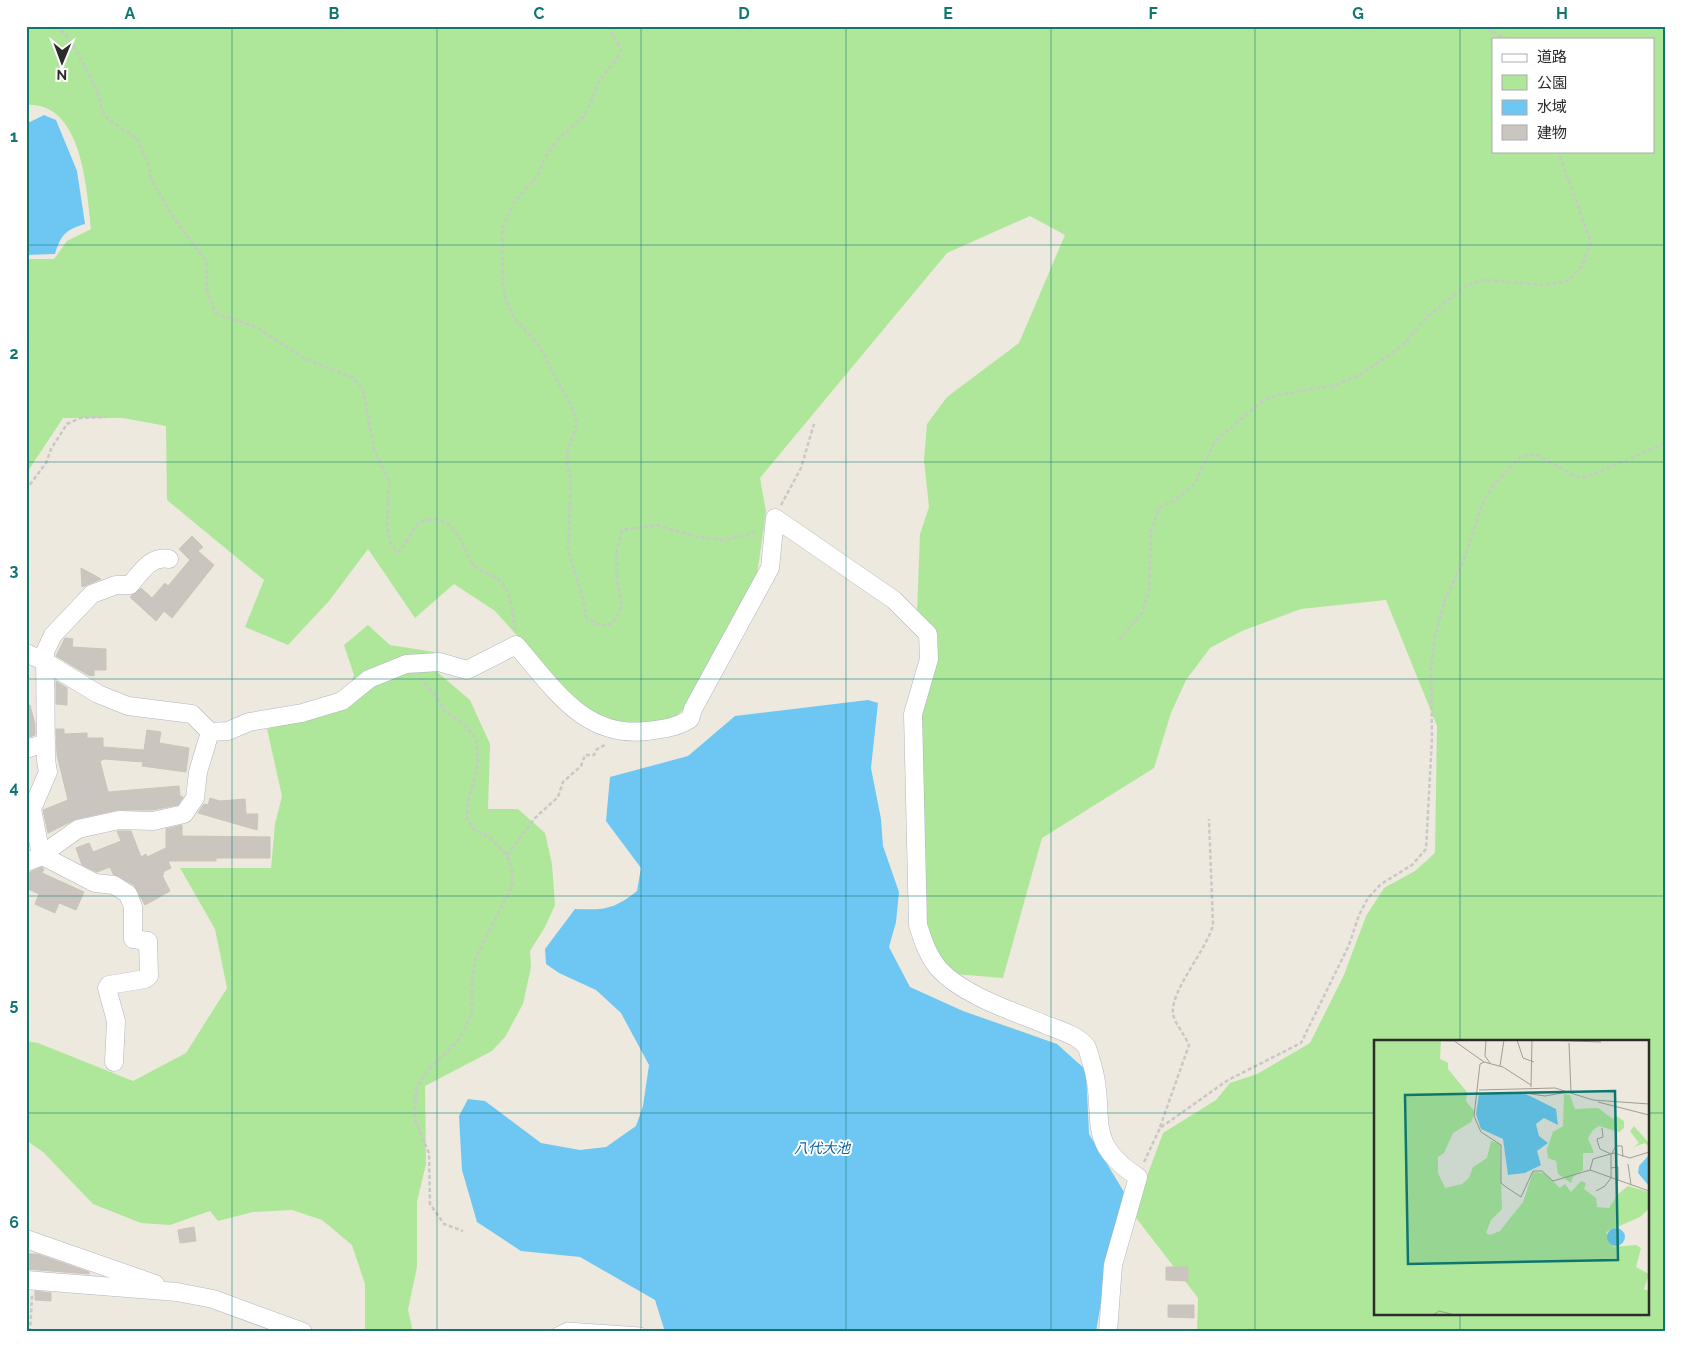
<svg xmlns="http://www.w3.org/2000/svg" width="1692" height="1358" viewBox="0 0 1692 1358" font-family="Raleway,'Noto Sans JP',sans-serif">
<rect width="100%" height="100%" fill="#eee9de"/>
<!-- green -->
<g fill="#aee799" fill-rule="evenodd">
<path d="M26,26H1666V1332H1197L1198,1298L1133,1214L1163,1133L1216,1100L1230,1083L1257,1074L1310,1043L1344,975L1366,916L1384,888L1415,871L1435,853L1437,726L1386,600L1301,609L1242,631L1210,648L1186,680L1171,713L1154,768L1042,838L1003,978L955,974L930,950L926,925L919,726L935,669L917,613L920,534L929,507L924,460L927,424L947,397L1019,343L1065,235L1030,216L947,253L760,478L766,512L757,575L686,707L672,720L636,726L584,711L495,611L454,584L415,618L368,549L329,601L288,645L245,627L264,580L167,500L166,426L123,418H63L26,474V259H54L67,241L91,229C87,189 82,101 26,105ZM1493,39H1653V151H1493ZM1376,1042H1648V1314H1376Z"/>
<polygon points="368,625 390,645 434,652 436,671 470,700 490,744 488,809 518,809 545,833 552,864 555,905 545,927 530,951 531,967 523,1004 505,1037 492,1051 425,1086 426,1164 417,1202 417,1267 408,1310 413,1332 365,1332 365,1284 352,1245 322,1220 292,1210 253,1212 218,1221 210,1211 170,1225 141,1223 93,1204 43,1152 26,1140 26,1041 38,1043 133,1081 186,1053 227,988 215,929 180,868 271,868 275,824 282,796 267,729 344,706 354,675 344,645"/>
</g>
<!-- water -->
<g fill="#6ec7f3">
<path d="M44,115L56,120L77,171L85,224C65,230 61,235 55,254L26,255V118L30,122Z"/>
<path d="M868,700L878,703L871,768L881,819L883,846L899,892L896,922L889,947L910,987L963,1011L1057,1044L1086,1070L1089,1134L1124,1192L1109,1255L1096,1332H665L655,1300L580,1257L521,1251L477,1222L462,1170L459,1116L468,1099L485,1101L541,1143L580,1150L606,1147L636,1126L643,1106L649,1065L621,1013L596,990L559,973L546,964L545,949L575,909C604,910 613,910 637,891L641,868L606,821L610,777L688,756L735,716Z"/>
</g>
<!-- building -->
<g fill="#cac5be" stroke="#cac5b8">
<polygon points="192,536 203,547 198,551 214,565 172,618 164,611 156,621 130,597 141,588 152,598 165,583 168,586 190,560 179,549"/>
<polygon points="81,568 101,579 82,587"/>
<polygon points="65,638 73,639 72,647 106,649 106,670 94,670 94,676 88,675 56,656"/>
<polygon points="56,681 67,688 67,705 56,704"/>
<polygon points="26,705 30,705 35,724 35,735 26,738"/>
<polygon points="56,729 64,729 64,734 87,733 87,738 103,738 103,747 144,750 147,730 161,732 159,743 189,748 186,772 142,766 143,762 104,759 100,761 108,792 179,786 180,796 183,797 178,805 152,810 117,810 76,819 48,833 43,810 68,800 57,755"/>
<polygon points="210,798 220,801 245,799 246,814 258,814 257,830 198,813 204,804 208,805"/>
<polygon points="182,825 182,836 270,837 270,858 216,858 216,861 168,861 171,868 163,872 164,874 162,875 170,891 145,905 134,885 113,874 110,867 97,872 82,865 76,848 89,843 93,852 121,841 117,831 131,831 141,857 146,854 147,857 166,848 166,829"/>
<polygon points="42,867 44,869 42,873 84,892 76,910 59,903 55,913 35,904 39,894 26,888 26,880 30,872"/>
<polygon points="194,1227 196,1241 180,1243 178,1230"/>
<polygon points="26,1254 37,1254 89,1272 89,1274 26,1269"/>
<polygon points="1166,1267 1188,1267 1188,1281 1166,1280"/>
<polygon points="35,1291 51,1293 51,1301 35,1300"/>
<polygon points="1168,1305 1194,1305 1194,1318 1168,1317"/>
</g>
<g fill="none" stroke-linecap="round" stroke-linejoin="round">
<!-- service casing -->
<g stroke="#b2b4c0" stroke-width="10">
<polyline id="service" points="557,1332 567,1327 641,1332"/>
</g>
<!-- minor casing -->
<g stroke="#b2b4c0" stroke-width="19">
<g id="minor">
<path d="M26,653L44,661L98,694L128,706L192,714L210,732L228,731L249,722L302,713L342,701L369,679L406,664L439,662L467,670L516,645C553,687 583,738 646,731C663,729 675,728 690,719L693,709L770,568L775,518L894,600L928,634L929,659L913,714L918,925C923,941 928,956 939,969C964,996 1013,1011 1046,1025C1059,1030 1077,1035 1086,1046C1089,1051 1090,1059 1092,1064C1108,1116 1081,1140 1138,1177L1113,1265L1108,1332"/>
<polyline points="26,749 46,743"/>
<polyline points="26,862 37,858 78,829 119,820 153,821 184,814 195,798 198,772 210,732"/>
<path d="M114,1062L116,1021L107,988L109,985L145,979L149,976L148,941L133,939V907L128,894L114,885L95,883L41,855L32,809L48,772L46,760L45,652L53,635L92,594L116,585H130C141,572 151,555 169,559"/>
<polyline points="26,1239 155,1284"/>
<polyline points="26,1280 177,1292 213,1299 303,1332"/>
</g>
</g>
<!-- path -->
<g stroke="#c8c8c8" stroke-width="2.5" stroke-dasharray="4 2.5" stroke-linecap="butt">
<path d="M56,26L65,34L73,45L97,90L102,110L108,119L137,139L148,163L152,181L160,195L173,217L204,258L207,266V291L215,313L256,327L304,358L353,378L363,389L374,449L389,482L387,525L390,542L397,552C409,545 411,523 427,520C461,514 463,557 476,567C484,573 495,575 502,583C512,596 513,615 515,631"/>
<polyline points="608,26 621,50 617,58 598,83 591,102 583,117 556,141 544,159 538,175 514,202 502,230 503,283 506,300 513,316 539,346 571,406 577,423 568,450 567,465 571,479 568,549 583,599 586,617 596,624 608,625 616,619 622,604 617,581 616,554 622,530 656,525 698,537 723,540 751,534 757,530"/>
<polyline points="1481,26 1507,39"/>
<polyline points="26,490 46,463 51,449 67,424 80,418 106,417"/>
<polyline points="781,505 801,468 814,424"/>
<polyline points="1119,640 1142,613 1149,590 1151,532 1159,508 1177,499 1195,483 1215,441 1264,400 1278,395 1336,385 1361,374 1403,345 1427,317 1467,285 1483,280 1546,285 1568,281 1582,266 1591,242 1558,151"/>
<polyline points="420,678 434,693 445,711 465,725 476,739 478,761 475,778 468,801 467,818 474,829 489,837 507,855 512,870 512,886 476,957 472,982 472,1012 465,1028 457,1042 427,1071 416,1088 415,1120 429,1153 430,1204 444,1224 463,1231"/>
<polyline points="507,855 536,817 558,797 563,782 581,766 585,755 594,755 597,749 607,744"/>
<path d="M1160,1127L1189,1045C1185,1035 1175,1024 1173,1014C1170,991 1206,951 1213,925L1209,819"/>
<polyline points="1144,1162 1160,1128 1228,1080 1301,1043 1349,945 1359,915 1368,898 1381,884 1412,865 1426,849 1432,738 1431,668 1435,637 1445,599 1463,562 1483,502 1494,484 1520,457 1536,454 1576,477 1587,477 1666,443"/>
<polyline points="30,1332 32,1296"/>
</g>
<!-- service -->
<use href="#service" stroke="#fff" stroke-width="9"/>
<!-- minor -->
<use href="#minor" stroke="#fff" stroke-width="18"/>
</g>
<!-- grid -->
<path fill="none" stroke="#0f766e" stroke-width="1" stroke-opacity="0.55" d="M232,26V1332M437,26V1332M641,26V1332M846,26V1332M1051,26V1332M1255,26V1332M1460,26V1042M26,245H1666M26,462H1666M26,679H1666M26,896H1666M26,1113H1376M1648,1113H1666M1460,1314V1332"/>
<g text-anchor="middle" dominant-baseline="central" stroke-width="4" stroke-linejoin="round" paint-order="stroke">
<!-- water labels -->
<g font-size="14" font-style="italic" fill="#0864a4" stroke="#fff">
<text x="822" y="1148">八代大池</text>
</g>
</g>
<!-- overview -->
<g transform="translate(1374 1040)">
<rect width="275" height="275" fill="#eee9de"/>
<path d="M0,0H78L79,2L67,1L66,19L74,23V29L93,52L92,61L101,72L97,82L79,93L70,113L64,117V133L71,148L88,144L95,138L99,127L113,118L117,101L126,104L128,169L117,180L112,193L116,195L126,191L149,162L159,132L170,133L186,148L191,144L197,152L207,141L212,143L210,149L222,158L223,167L235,168L244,154L254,146L275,152V169L266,177L232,192L239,207L262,205L267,208L262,227L275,234L270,249L275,251V275H0ZM190,54L196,55L201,69L224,68L239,79L241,75L250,81V88L245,92L225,86L219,90L214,98L220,113H209V130L199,137L197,143L184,134L182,121L174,118L173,109L179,92L189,86ZM260,86L274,102L275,107L271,103L259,107L265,103L256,91Z" fill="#aee799"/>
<path d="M105,54H152L182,69L184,85L170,78L162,84L165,96L174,103L163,111L167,125L151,133L134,135L129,99L107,89L102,74ZM275,115V146L264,133L265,126ZM233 197a9 9 0 1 1 18 0a9 9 0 1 1-18 0Z" fill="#6ec7f3"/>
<path fill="none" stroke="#a09d97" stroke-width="1" d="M79,0L110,22M112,0L111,16L116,23M143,0L149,18L160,22M168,0L227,2M195,3L197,53M126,26L130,0M157,45L129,27L110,22L106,24L100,76L107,92L127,105V143L132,147L147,157L159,131H168L179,141L216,130L275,151M157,47L158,0M105,50L181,48L219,60L275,64M151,53L171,56L194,52M224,62L275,75M238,113L242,106H248L249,117M254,124L257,145M237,128L244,127V141M216,130L219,119L240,113L256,118L275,112M222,151L231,146L237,138V114L226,109L224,103L223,99L229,97L228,88M59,275L65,271L81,275"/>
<path fill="#0f766e" fill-opacity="0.15" stroke="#0f766e" stroke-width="2.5" d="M241,51L244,220L34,224L31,55Z"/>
<rect width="275" height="275" fill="none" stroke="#2c2c2c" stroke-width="2.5"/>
</g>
<!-- border -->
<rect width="1692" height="1358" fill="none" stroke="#ffffff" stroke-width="55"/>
<!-- legend -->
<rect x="1492" y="38" width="162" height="115" fill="#ffffff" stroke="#ababab"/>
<rect x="1502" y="54" width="25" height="8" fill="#ffffff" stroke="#ababab"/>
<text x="1537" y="62" font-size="15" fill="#2c2c2c">道路</text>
<rect x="1502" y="75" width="25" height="15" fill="#aee799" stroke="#ababab"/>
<text x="1537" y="88" font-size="15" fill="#2c2c2c">公園</text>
<rect x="1502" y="100" width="25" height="15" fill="#6ec7f3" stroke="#ababab"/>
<text x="1537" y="112" font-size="15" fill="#2c2c2c">水域</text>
<rect x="1502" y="125" width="25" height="15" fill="#cac5be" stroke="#ababab"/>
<text x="1537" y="138" font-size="15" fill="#2c2c2c">建物</text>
<!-- north arrow -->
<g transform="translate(62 62) rotate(181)" stroke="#ffffff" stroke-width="4" paint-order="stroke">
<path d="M0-4L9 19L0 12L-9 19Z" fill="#2c2c2c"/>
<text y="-8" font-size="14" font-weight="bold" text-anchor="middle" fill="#2c2c2c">N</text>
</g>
<rect x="28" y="28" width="1636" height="1302" fill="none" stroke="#0f766e" stroke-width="2"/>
<g font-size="16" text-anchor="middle" font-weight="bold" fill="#0f766e">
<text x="130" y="19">A</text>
<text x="334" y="19">B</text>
<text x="539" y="19">C</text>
<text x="744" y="19">D</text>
<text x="948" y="19">E</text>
<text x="1153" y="19">F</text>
<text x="1358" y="19">G</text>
<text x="1562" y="19">H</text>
<text x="14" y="142">1</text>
<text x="14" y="359">2</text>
<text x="14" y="576">3</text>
<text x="14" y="793">4</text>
<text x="14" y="1010">5</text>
<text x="14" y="1228">6</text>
</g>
</svg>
